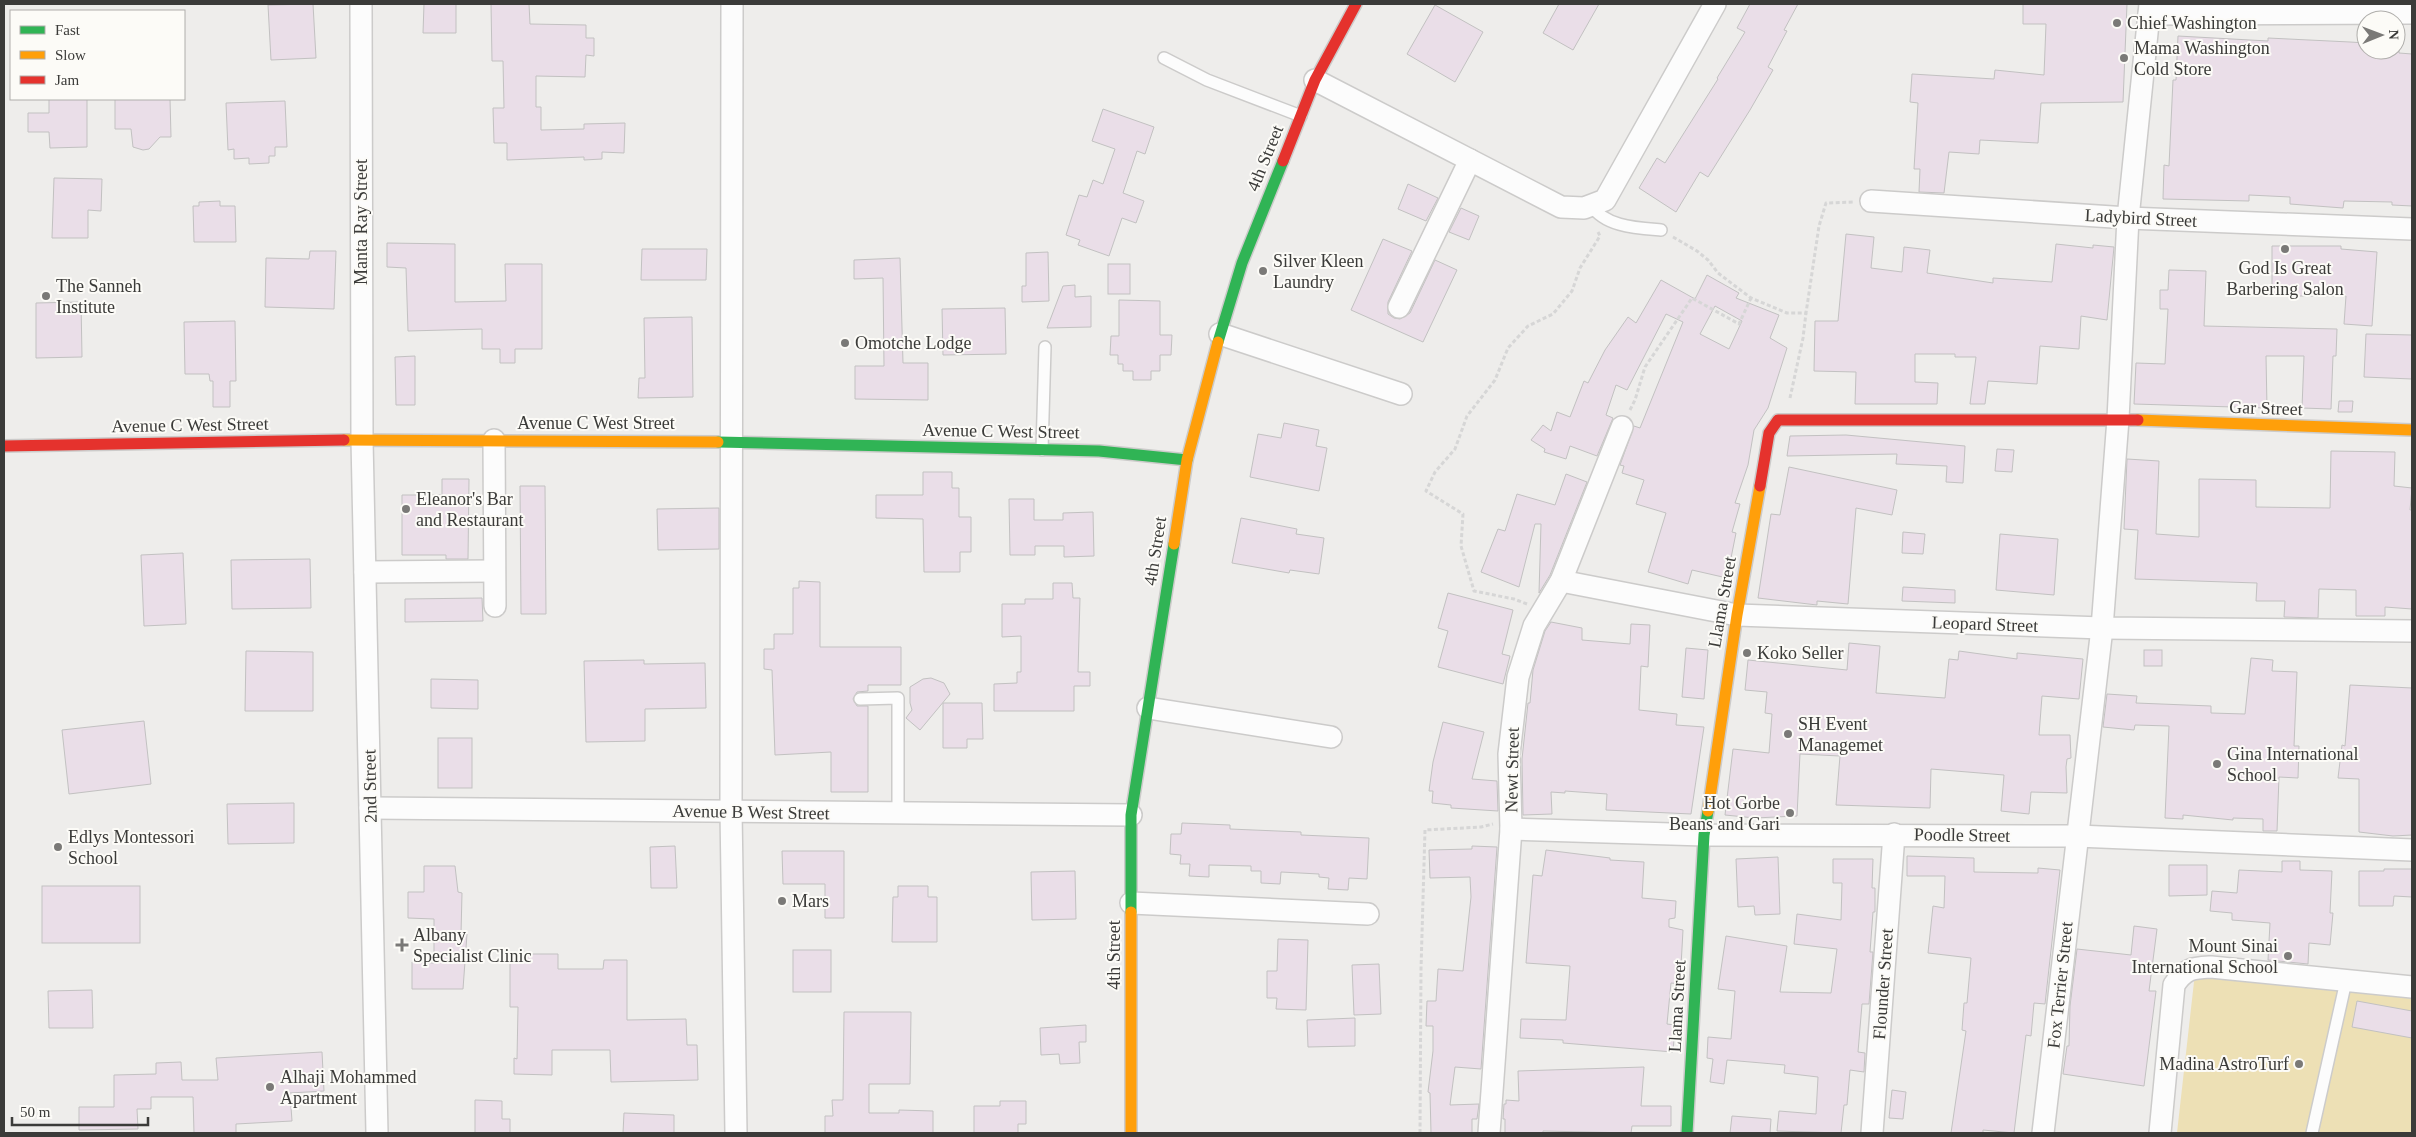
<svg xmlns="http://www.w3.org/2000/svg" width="2416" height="1137" viewBox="0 0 2416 1137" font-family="'Times New Roman',serif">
<rect width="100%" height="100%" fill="#eeedeb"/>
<!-- green -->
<polygon fill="#ede0b5" points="2195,973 2412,995 2412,1133 2177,1133"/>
<!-- building -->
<g fill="#eadee8" stroke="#c2c1c1" fill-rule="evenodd">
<polygon points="313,4 316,58 271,60 268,5"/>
<polygon points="424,4 456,4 456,33 423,33"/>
<polygon points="491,4 529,4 530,24 586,25 586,38 594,38 594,56 586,55 585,77 536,76 536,107 541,107 541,130 584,129 584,124 625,123 624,153 602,152 602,159 584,160 584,157 507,160 507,143 494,143 493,108 504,108 503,61 492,61"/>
<polygon points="1559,4 1599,4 1573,50 1543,33"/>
<polygon points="1750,4 1798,4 1784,30 1787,31 1768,67 1773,70 1750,110 1708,177 1700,172 1676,212 1639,188 1657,158 1665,163 1718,79 1717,78 1745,32 1737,28"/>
<polygon points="2023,4 2127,4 2123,102 2041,103 2038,143 1980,140 1979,154 1949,152 1944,193 1919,192 1920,169 1914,169 1918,103 1910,102 1912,74 1994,79 1995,70 2044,75 2046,24 2023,24"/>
<polygon points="1435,5 1483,32 1455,82 1407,54"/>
<polygon points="2178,36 2268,41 2268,38 2350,42 2366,43 2366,50 2399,50 2399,53 2412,54 2412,206 2392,205 2392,202 2344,201 2343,208 2290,204 2290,197 2249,195 2249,201 2163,199 2164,165 2169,166 2173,80 2176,80"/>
<polygon points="49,99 87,99 87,147 50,148 49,132 28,132 28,113 49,113"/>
<polygon points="115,99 170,99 171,137 160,137 149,149 143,150 133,147 131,129 115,129"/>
<polygon points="285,101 287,147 275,147 275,156 269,156 269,163 249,164 249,158 234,159 234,149 228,150 226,103"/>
<polygon points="1103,109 1154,127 1145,154 1137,151 1123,193 1144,201 1136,223 1122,218 1109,256 1078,245 1080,240 1066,235 1079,195 1087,197 1093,180 1103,184 1115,149 1092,141"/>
<polygon points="54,178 102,179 101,211 88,210 88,238 52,238"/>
<polygon points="1408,184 1438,198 1426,221 1398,209"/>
<polygon points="220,201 220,206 235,206 236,242 194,242 193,206 199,206 199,202"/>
<polygon points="1461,208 1479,216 1469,240 1449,232"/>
<polygon points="1846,234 1874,237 1871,268 1902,272 1904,247 1930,250 1927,273 1993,283 1993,278 2052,282 2056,244 2093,248 2093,245 2114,247 2107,320 2081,316 2079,349 2040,346 2037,384 1988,381 1985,404 1970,404 1976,357 1955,357 1955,354 1915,354 1915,382 1938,383 1937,404 1855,404 1856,372 1814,371 1815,321 1838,321"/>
<polygon points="1383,239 1412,251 1388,302 1388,314 1394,318 1400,319 1410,313 1435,260 1457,270 1423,342 1351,310"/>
<polygon points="387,243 455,244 455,302 506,301 505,264 542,264 542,349 515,349 515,363 500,363 500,349 482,349 482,329 408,331 406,268 387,267"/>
<polygon points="2272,246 2341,246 2341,249 2377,252 2372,326 2344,324 2346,296 2272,296"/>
<polygon points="642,249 707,249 706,280 641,280"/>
<polygon points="310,251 336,251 334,309 265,307 266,258 309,259"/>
<polygon points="1048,252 1049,301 1022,302 1022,286 1026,286 1026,253"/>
<polygon points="900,258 903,363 928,363 928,400 855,399 855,366 884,366 883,278 854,279 854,260"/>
<rect x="1108" y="264" width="22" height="30"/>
<polygon points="2169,270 2206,271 2204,326 2337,329 2336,356 2333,356 2331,409 2302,408 2304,356 2266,356 2267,408 2134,404 2136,363 2165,364 2168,309 2160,309 2160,290 2168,290"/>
<path d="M1707,275L1739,293L1736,298L1779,315L1770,338L1787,348L1768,408L1754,430L1748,465L1735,503L1740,504L1732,532L1736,533L1727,578L1692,570L1688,584L1648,572L1666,513L1636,504L1644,480L1622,473L1624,466L1620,465L1634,426L1640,428L1683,322L1666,314L1627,390L1616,385L1606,415L1613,418L1597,456L1570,446L1566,459L1544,452L1545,449L1531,440L1543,425L1551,431L1557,412L1570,417L1584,381L1588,383L1605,350L1628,317L1636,323L1661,280L1695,299ZM1715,306L1742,321L1729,349L1700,334Z"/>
<polygon points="1075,285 1075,297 1091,296 1091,327 1047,328 1063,286"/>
<polygon points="1119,300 1160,301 1160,335 1172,335 1171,355 1160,355 1160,371 1151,371 1151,380 1133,380 1133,371 1123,371 1123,364 1118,364 1118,355 1110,355 1111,336 1119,336"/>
<polygon points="81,302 82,357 36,358 36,303"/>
<polygon points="1005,308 1006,354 943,355 942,309"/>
<polygon points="692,317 693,397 638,398 639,378 645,378 644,318"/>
<polygon points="235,321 236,381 230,381 230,407 213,407 213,381 210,381 209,374 185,374 184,322"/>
<polygon points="2366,334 2412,335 2412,379 2364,377"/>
<polygon points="415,356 415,405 396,405 395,357"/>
<polygon points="2339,401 2353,401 2352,412 2338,412"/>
<polygon points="1284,423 1319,430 1316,446 1327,448 1319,491 1250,477 1258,434 1281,438"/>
<polygon points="1846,435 1965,446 1963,483 1946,482 1947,466 1896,464 1897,454 1787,456 1790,436"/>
<polygon points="1997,449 2014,450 2012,472 1995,471"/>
<polygon points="2331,451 2395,452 2394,486 2412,488 2410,510 2412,510 2412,609 2385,607 2385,616 2356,616 2356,590 2319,589 2318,618 2284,617 2285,601 2256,601 2257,583 2135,579 2138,530 2124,529 2127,459 2159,461 2156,534 2199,537 2199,479 2256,480 2256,507 2330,508"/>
<polygon points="1789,467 1897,490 1892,515 1856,508 1848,604 1817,601 1817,605 1758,598 1771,514 1780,515"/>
<polygon points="923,472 952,472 952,488 959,488 959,517 971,517 971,552 960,552 960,572 924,572 923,519 876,518 876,495 923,495"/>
<polygon points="1566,474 1587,482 1550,575 1539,593 1541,524 1535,524 1519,587 1481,572 1498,529 1505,531 1517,494 1555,505"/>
<polygon points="442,479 469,479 468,559 446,559 446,555 402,555 402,495 442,495"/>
<polygon points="520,486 545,486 546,614 521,614"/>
<polygon points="1009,499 1034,499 1034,520 1063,520 1063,513 1093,512 1094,556 1064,557 1064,546 1035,546 1035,555 1010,555"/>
<polygon points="719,508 719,549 658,550 657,509"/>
<polygon points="1241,518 1297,529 1296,534 1324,538 1319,574 1290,570 1289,573 1232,563"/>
<polygon points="1903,532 1925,534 1923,554 1902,553"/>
<polygon points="2000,534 2058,539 2054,595 1996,590"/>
<polygon points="183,553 186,624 144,626 141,555"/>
<polygon points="310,559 311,608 232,609 231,560"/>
<polygon points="799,581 820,582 820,647 901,647 901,685 868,685 868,691 857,692 853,699 857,706 868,706 868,792 831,792 831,752 775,755 772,670 764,669 764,649 774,649 774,634 793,634 793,588 799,588"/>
<polygon points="1053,583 1072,583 1073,598 1080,598 1078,672 1090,672 1090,686 1074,686 1074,711 994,711 994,684 1017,683 1017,672 1021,672 1021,636 1002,637 1002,604 1025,604 1025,599 1053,599"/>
<polygon points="1903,587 1955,590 1955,603 1902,601"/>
<polygon points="1448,593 1513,610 1502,654 1510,656 1503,684 1438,667 1448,631 1438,628"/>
<polygon points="482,598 483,621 405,622 405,599"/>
<polygon points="1551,622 1582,628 1582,640 1630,644 1631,624 1650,625 1648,667 1641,666 1639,710 1677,714 1676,725 1704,727 1691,814 1606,810 1607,794 1565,791 1565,793 1551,792 1552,814 1523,815 1522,759 1528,703 1530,703 1533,670 1545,631"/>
<polygon points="1849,643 1880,646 1876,693 1945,698 1949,659 1958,660 1959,651 2017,659 2017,653 2083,659 2079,699 2042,696 2039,735 2070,735 2071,758 2067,759 2066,767 2067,793 2031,792 2029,814 2001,811 2004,775 1931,769 1930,808 1836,805 1840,756 1800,754 1797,816 1755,818 1725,815 1733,749 1769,753 1772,714 1765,713 1767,692 1745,690 1748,660 1847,670"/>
<polygon points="1686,648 1708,650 1704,699 1682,697"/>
<rect x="2144" y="650" width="18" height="16"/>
<polygon points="246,651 313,652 313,711 245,711"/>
<polygon points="2251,658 2273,660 2272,671 2297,672 2294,746 2299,746 2298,778 2279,777 2277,831 2263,831 2263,819 2233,818 2233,820 2183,815 2183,819 2165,818 2169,726 2135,725 2134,730 2103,727 2107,694 2137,696 2136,703 2211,706 2211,713 2245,714"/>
<polygon points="644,660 644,664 705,663 706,708 645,709 645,741 586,742 584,661"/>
<polygon points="931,678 944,683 950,694 920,730 906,718 912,710 910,703 910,687 923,679"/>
<polygon points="431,679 478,680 478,709 431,708"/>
<polygon points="2350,685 2412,688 2412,835 2393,836 2359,832 2359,779 2338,778 2342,745 2345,746"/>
<polygon points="943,703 982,703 983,739 967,739 967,748 943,748"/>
<polygon points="144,721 151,784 69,794 62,730"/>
<polygon points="1443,722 1484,732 1472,779 1497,781 1498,811 1451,808 1451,805 1432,803 1433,791 1429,791 1433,762"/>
<rect x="438" y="738" width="34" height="50"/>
<polygon points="294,803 294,843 228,844 227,804"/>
<polygon points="1182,823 1230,825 1230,829 1301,832 1301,835 1369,838 1367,879 1349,878 1348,890 1328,889 1329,878 1319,877 1319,874 1281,872 1280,884 1261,883 1261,871 1251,871 1251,866 1209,865 1209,877 1189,876 1190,864 1180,864 1181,855 1170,854 1171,834 1181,834"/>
<polygon points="675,846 677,888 651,888 650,847"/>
<polygon points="1472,846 1497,847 1481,1069 1455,1067 1450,1105 1479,1104 1477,1119 1472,1119 1472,1133 1431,1133 1430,1093 1428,1092 1433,1051 1433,1026 1426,1026 1427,1001 1436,1001 1438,969 1463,971 1471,897 1470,877 1430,878 1429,850 1472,849"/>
<polygon points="1546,850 1610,858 1610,860 1644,862 1642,898 1676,901 1675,918 1669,919 1669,927 1683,930 1680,984 1671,983 1667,1024 1675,1025 1673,1052 1563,1043 1563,1040 1520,1038 1521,1019 1566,1020 1570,966 1526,963 1533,875 1542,876"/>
<polygon points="782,851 844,851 844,918 825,918 825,884 783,884"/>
<polygon points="1907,856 1974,858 1974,872 2038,873 2038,868 2060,870 2045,1004 2034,1003 2031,1036 2026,1035 2014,1133 1983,1130 1983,1133 1951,1133 1966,1031 1962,1030 1964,1003 1967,1003 1971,958 1928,953 1933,906 1944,908 1945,876 1907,876"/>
<polygon points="1778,857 1780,914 1755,915 1754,906 1738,907 1736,859"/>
<polygon points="1833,859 1873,859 1872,888 1875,888 1875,912 1873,912 1870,952 1873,952 1869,1004 1862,1004 1858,1052 1865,1053 1864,1072 1850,1070 1847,1105 1844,1105 1841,1133 1777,1131 1779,1111 1816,1114 1818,1077 1784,1073 1785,1065 1727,1060 1724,1084 1710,1082 1713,1059 1707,1058 1708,1037 1731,1039 1735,991 1718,989 1726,936 1787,946 1780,992 1831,993 1837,949 1794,944 1797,914 1841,920 1842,883 1833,883"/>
<polygon points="2282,861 2300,861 2300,870 2332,871 2330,913 2333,913 2330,945 2309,943 2308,964 2268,960 2270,923 2232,920 2232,913 2210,911 2212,891 2237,893 2239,870 2282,872"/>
<polygon points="2169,865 2207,865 2207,895 2169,896"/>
<polygon points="424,866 455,866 458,892 462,893 461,934 467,934 463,989 412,989 412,962 434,963 434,919 408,918 408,892 424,892"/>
<polygon points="2384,869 2412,869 2412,897 2394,896 2393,906 2359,906 2359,871 2384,871"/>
<polygon points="1075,871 1076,919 1032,920 1031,872"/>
<rect x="42" y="886" width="98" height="57"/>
<polygon points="898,886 928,886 928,897 937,897 937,942 892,942 893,897 898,897"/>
<polygon points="2134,926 2157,929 2149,991 2156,991 2144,1086 2063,1074 2067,1046 2069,1046 2070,1006 2077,949 2131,955"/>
<polygon points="1278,939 1308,940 1306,1010 1276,1009 1277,998 1267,998 1267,971 1277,971"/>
<rect x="793" y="950" width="38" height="42"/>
<polygon points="510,954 558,954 558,969 603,969 604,960 627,960 627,1020 686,1019 687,1045 697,1045 698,1080 611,1082 610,1050 552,1050 552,1075 514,1074 514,1058 517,1059 518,1007 510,1007"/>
<polygon points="1379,964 1381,1014 1354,1015 1352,965"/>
<polygon points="92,990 93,1028 49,1028 48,991"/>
<polygon points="2357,1001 2412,1011 2412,1038 2352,1027"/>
<polygon points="844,1012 911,1012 910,1084 869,1084 869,1113 899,1113 899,1110 933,1111 933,1133 825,1133 825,1116 833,1116 832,1100 843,1100"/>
<polygon points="1355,1018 1355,1046 1308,1047 1307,1020"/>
<polygon points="1086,1025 1086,1042 1079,1042 1080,1063 1060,1064 1059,1054 1041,1055 1040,1028"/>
<polygon points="322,1052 324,1091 290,1093 292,1121 236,1124 236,1133 194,1133 193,1097 151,1097 151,1109 137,1109 138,1129 79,1130 79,1107 114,1107 114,1075 156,1074 156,1063 181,1062 182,1080 218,1080 216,1058"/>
<polygon points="1644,1067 1641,1106 1671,1106 1671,1126 1632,1126 1631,1133 1543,1131 1543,1133 1505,1133 1505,1119 1503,1119 1504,1104 1506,1104 1506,1100 1519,1101 1518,1071"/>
<polygon points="1892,1090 1906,1092 1903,1119 1889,1118"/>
<polygon points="475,1100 502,1101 502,1119 510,1119 510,1133 475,1133"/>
<polygon points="1000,1101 1026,1101 1026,1124 1018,1124 1018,1133 974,1133 974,1106 1000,1106"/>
<polygon points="624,1113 674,1115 674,1133 623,1133"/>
<polygon points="1732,1116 1771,1119 1770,1133 1730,1133"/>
</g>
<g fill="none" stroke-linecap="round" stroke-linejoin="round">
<!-- lane casing -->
<g stroke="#cccbca" stroke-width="14">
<g id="lane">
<polyline points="1164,58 1207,80 1301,116"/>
<path d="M1591,205C1605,227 1637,228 1661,230"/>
<polyline points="1042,450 1045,347"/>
<polyline points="860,699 898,698 898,813"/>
<polyline points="2312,1133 2346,981"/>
</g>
</g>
<!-- street casing -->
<g stroke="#cccbca" stroke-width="24">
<g id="street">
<polyline points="361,4 362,440 377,1133"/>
<polyline points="732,4 731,811 736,1133"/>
<polyline points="2149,14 2412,13"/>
<polyline points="1315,80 1561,207 1584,208 1605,200 1715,4"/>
<polyline points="1871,201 2128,218 2412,229"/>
<polyline points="1399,307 1470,160"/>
<polyline points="1220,334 1401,394"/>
<polyline points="494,440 495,606"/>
<polyline points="365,572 494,571"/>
<polyline points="1561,581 1737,615 2102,628 2412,631"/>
<polyline points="1148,708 1331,737"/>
<polyline points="370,808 1131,815"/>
<polyline points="1511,829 1704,835 2077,836 2412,850"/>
<polyline points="1131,903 1368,914"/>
<polyline points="1489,1133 1511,829 1509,754 1518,677 1534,626 1561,581 1622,427"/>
<polyline points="1872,1133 1894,834"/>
<polyline points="2043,1133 2102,628 2118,419 2128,218 2150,4"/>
<path d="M2160,1133L2174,985C2185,968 2193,968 2211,967L2412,987"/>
</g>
</g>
<!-- fast casing -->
<g stroke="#cccbca" stroke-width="14">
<g id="fast">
<polyline points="1218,342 1242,263 1283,161"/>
<polyline points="718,442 1099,451 1187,460"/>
<polyline points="1131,912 1131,815 1174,544"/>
<polyline points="1687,1133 1704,835 1708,811"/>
</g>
</g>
<!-- slow casing -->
<g stroke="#cccbca" stroke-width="14">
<g id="slow">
<polyline points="2138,420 2412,430"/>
<polyline points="344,440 718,442"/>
<polyline points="1174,544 1187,460 1218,342"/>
<polyline points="1708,811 1737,615 1760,486"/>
<polyline points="1131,912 1131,1133"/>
</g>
</g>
<!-- jam casing -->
<g stroke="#cccbca" stroke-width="14">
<g id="jam">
<polyline points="1283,161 1315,80 1356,4"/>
<polyline points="4,446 344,440"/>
<polyline points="1760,486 1769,433 1778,420 2138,420"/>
</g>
</g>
<!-- path -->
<g stroke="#d6d6d6" stroke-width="3" stroke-dasharray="4 2.5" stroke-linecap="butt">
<polyline points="1673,237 1697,251 1708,260 1718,273 1751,298 1787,313 1806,313 1819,226 1826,203 1853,202"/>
<polyline points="1790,398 1803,338 1806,313"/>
<polyline points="1630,410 1635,400 1645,367 1692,298 1739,324 1751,298"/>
<polyline points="1527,604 1514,599 1474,591 1461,546 1463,514 1426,491 1435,472 1455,449 1467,416 1495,380 1508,348 1528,326 1553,314 1572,291 1580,268 1600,236 1598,232"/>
<polyline points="1420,1133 1421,969 1425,830 1481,827 1493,824"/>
</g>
<!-- lane -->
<use href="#lane" stroke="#fcfcfc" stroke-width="11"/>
<!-- street -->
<use href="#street" stroke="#fcfcfc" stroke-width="21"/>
<!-- fast -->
<use href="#fast" stroke="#30b455" stroke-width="11"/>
<!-- slow -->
<use href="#slow" stroke="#ff9f0a" stroke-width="11"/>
<!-- jam -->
<use href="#jam" stroke="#e5322d" stroke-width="11"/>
</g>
<!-- markers -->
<g fill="#7a7977" stroke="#fcfbf7" stroke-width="2">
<circle cx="2117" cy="23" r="5"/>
<circle cx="2124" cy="58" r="5"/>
<circle cx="2285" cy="249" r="5"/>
<circle cx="1263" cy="271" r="5"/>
<circle cx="46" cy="296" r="5"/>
<circle cx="845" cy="343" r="5"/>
<circle cx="406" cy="509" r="5"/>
<circle cx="1747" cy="653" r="5"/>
<circle cx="1788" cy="734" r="5"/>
<circle cx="2217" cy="764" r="5"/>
<circle cx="1790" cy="813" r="5"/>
<circle cx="58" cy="847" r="5"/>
<circle cx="782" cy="901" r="5"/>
<path d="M399.5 937.5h5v5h5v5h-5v5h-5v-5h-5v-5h5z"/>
<circle cx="2288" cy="956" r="5"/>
<circle cx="2299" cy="1064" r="5"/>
<circle cx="270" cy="1087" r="5"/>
</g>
<g text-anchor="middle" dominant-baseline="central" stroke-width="4" stroke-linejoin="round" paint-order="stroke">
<!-- poi labels -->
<g font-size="18" fill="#3b3b39" stroke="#fcfbf7" text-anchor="start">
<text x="2127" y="23">Chief Washington</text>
<text x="2134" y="48">Mama Washington<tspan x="2134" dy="21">Cold Store</tspan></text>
<text x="1273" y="261">Silver Kleen<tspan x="1273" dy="21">Laundry</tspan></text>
<text x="2285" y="268" text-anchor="middle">God Is Great<tspan x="2285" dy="21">Barbering Salon</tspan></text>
<text x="56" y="286">The Sanneh<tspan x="56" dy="21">Institute</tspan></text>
<text x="855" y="343">Omotche Lodge</text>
<text x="416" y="499">Eleanor's Bar<tspan x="416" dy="21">and Restaurant</tspan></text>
<text x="1757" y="653">Koko Seller</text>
<text x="1798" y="724">SH Event<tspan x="1798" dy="21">Managemet</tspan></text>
<text x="2227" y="754">Gina International<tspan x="2227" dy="21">School</tspan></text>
<text x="1780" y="803" text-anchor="end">Hot Gorbe<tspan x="1780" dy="21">Beans and Gari</tspan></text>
<text x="68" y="837">Edlys Montessori<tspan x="68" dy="21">School</tspan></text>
<text x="792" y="901">Mars</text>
<text x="413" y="935">Albany<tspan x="413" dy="21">Specialist Clinic</tspan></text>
<text x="2278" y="946" text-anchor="end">Mount Sinai<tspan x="2278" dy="21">International School</tspan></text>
<text x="2289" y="1064" text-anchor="end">Madina AstroTurf</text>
<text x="280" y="1077">Alhaji Mohammed<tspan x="280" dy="21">Apartment</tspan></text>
</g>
<!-- street labels -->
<g font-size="18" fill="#3b3b39" stroke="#fcfbf7">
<text transform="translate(1265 158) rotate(-68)">4th Street</text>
<text transform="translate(2141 218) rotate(3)">Ladybird Street</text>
<text transform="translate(361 222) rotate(-90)">Manta Ray Street</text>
<text transform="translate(2266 408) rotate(2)">Gar Street</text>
<text x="596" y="423">Avenue C West Street</text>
<text transform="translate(190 425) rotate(-1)">Avenue C West Street</text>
<text transform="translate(1001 431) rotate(1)">Avenue C West Street</text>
<text transform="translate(1155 551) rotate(-81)">4th Street</text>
<text transform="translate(1722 602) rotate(-80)">Llama Street</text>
<text transform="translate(1985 624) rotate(2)">Leopard Street</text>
<text transform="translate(1512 770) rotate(-89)">Newt Street</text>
<text transform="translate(370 786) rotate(-91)">2nd Street</text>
<text transform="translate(751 812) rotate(1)">Avenue B West Street</text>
<text transform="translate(1962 835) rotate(1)">Poodle Street</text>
<text transform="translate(1114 955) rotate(-90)">4th Street</text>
<text transform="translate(1883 984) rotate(-86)">Flounder Street</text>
<text transform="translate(2060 985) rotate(-84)">Fox Terrier Street</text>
<text transform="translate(1677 1006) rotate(-87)">Llama Street</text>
</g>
</g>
<!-- border -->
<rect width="2416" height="1137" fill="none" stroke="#3b3b39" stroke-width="10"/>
<!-- legend -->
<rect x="10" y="10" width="175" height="90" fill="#fcfbf7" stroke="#afaeab"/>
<rect x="20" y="26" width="25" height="8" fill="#30b455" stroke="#afaeab"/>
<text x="55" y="35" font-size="15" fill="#3b3b39">Fast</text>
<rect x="20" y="51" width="25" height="8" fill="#ff9f0a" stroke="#afaeab"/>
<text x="55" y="60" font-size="15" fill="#3b3b39">Slow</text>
<rect x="20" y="76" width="25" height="8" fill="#e5322d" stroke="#afaeab"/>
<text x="55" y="85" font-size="15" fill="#3b3b39">Jam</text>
<!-- north arrow -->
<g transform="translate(2381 35) rotate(89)"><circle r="24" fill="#fcfbf7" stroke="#afaeab"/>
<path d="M0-4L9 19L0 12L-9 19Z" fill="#7a7977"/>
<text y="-8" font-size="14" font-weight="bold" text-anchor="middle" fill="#3b3b39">N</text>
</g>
<!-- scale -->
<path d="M12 1117v8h136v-8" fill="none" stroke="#3b3b39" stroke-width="2.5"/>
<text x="20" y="1117" font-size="15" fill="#3b3b39" stroke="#fcfbf7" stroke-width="4" paint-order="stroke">50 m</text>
</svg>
